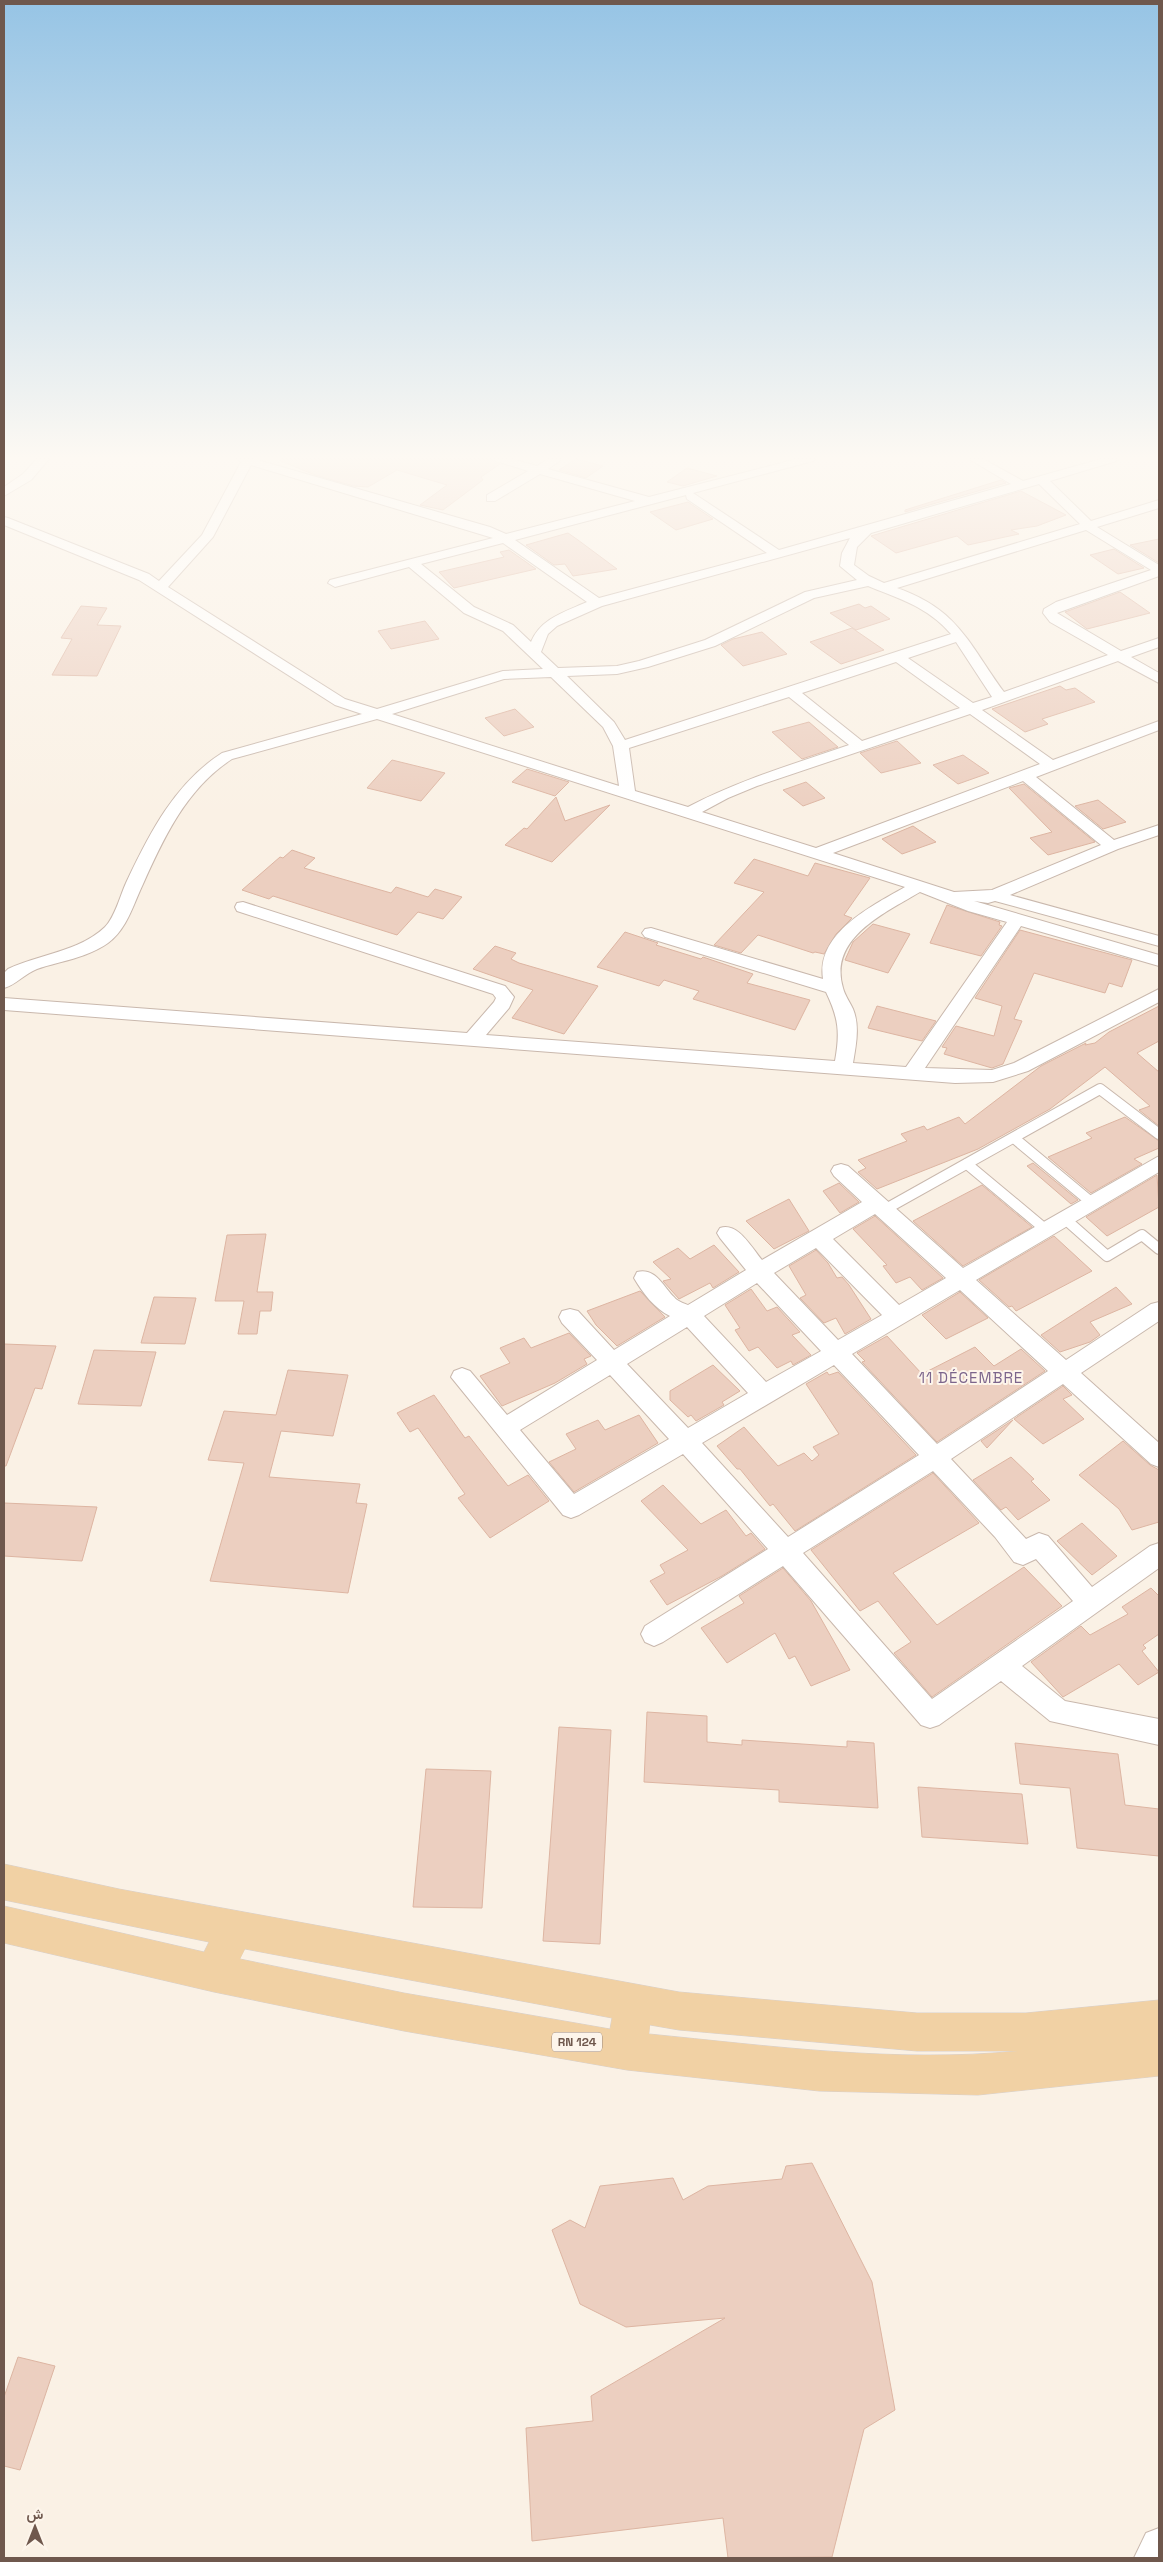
<svg xmlns="http://www.w3.org/2000/svg" width="1163" height="2562" viewBox="0 0 1163 2562" font-family="'Space Grotesk',Vazirmatn,sans-serif">
<rect width="100%" height="100%" fill="#faf1e5"/>
<!-- building -->
<g fill="#eccfc0" stroke="#ddb5a2">
<polygon points="281,459 492,459 500,464 481,477 483,480 443,510 420,505 447,485 397,470 368,487 353,486 315,475 281,461"/>
<polygon points="576,459 603,466 586,478 559,470"/>
<polygon points="687,468 717,476 683,486 667,482"/>
<polygon points="1001,480 1006,483 905,512 905,510"/>
<polygon points="1021,491 1066,515 1037,526 1011,530 1019,534 968,545 957,536 896,553 871,536"/>
<polygon points="688,502 713,519 676,530 650,512"/>
<polygon points="568,533 578,540 617,569 573,576 565,564 554,565 526,545"/>
<polygon points="1159,539 1159,563 1130,545"/>
<polygon points="1114,549 1144,568 1118,574 1090,555"/>
<polygon points="509,550 536,569 454,588 439,572 504,557 500,552"/>
<polygon points="1120,592 1150,613 1087,629 1065,612"/>
<polygon points="859,604 865,608 871,606 890,619 856,630 830,613"/>
<polygon points="81,606 107,608 97,625 121,626 97,676 52,675 72,639 61,638"/>
<polygon points="425,621 439,639 391,649 378,631"/>
<polygon points="852,628 884,650 841,664 810,642"/>
<polygon points="762,632 787,654 743,666 721,645 733,639"/>
<polygon points="1060,686 1066,690 1075,688 1095,702 1042,719 1048,724 1025,732 992,709"/>
<polygon points="515,709 534,727 504,736 485,718"/>
<polygon points="809,722 838,747 802,759 772,732"/>
<polygon points="897,741 921,763 881,773 860,753"/>
<polygon points="963,755 989,773 958,784 933,765"/>
<polygon points="392,760 445,773 421,801 367,788"/>
<polygon points="527,769 569,782 555,796 512,782"/>
<polygon points="806,782 825,798 803,806 783,790"/>
<polygon points="1024,784 1095,842 1048,855 1030,838 1052,832 1009,788"/>
<polygon points="556,797 565,821 610,805 552,862 505,845 524,828 527,829"/>
<polygon points="1098,800 1126,822 1103,829 1075,806"/>
<polygon points="913,826 936,842 902,854 882,839"/>
<polygon points="292,850 315,858 304,868 391,893 396,887 428,897 435,889 462,897 443,919 418,912 397,935 273,896 269,899 242,890 280,857 283,858"/>
<polygon points="754,859 808,876 815,863 870,878 844,915 852,918 836,934 824,954 815,952 813,953 758,935 741,953 714,945 764,892 734,883"/>
<polygon points="947,905 1000,922 999,925 1002,926 981,956 930,943"/>
<polygon points="873,924 910,934 888,973 845,960 853,942"/>
<polygon points="1020,930 1132,960 1122,987 1109,983 1105,993 1034,973 1014,1019 1022,1021 1003,1064 992,1068 944,1054 947,1048 942,1047 956,1026 994,1036 1002,1006 975,998"/>
<polygon points="625,932 658,943 656,945 701,959 703,957 753,974 747,983 810,1000 795,1030 693,999 699,991 664,980 659,986 597,967"/>
<polygon points="495,946 516,953 511,959 519,963 598,986 564,1034 512,1018 533,990 473,969"/>
<polygon points="877,1006 936,1021 922,1041 868,1028"/>
<polygon points="1159,1006 1159,1041 1137,1053 1159,1072 1159,1126 1139,1110 1150,1106 1105,1067 1050,1109 978,1149 877,1189 858,1172 866,1168 858,1160 907,1141 901,1134 924,1126 927,1130 959,1117 965,1124 1041,1066 1086,1043 1085,1045 1095,1043 1109,1032"/>
<polygon points="1125,1117 1159,1141 1159,1148 1134,1159 1142,1164 1091,1193 1048,1157 1092,1138 1086,1133"/>
<polygon points="1033,1163 1078,1200 1071,1204 1027,1166"/>
<polygon points="1157,1175 1159,1207 1107,1236 1086,1217"/>
<polygon points="839,1183 859,1202 840,1213 823,1191"/>
<polygon points="982,1185 1032,1227 963,1266 913,1221"/>
<polygon points="789,1199 809,1231 774,1249 746,1221"/>
<polygon points="875,1216 943,1278 922,1290 910,1277 896,1283 883,1266 887,1265 853,1229"/>
<polygon points="266,1234 257,1292 273,1292 271,1311 260,1311 257,1334 238,1334 244,1301 215,1301 227,1235"/>
<polygon points="1054,1236 1092,1271 1016,1311 1012,1306 1009,1307 979,1280"/>
<polygon points="714,1245 739,1272 713,1288 710,1283 679,1299 663,1281 671,1279 653,1262 678,1248 690,1259"/>
<polygon points="816,1250 828,1263 837,1278 842,1277 849,1285 871,1319 845,1334 836,1318 824,1323 800,1298 806,1295 789,1266"/>
<polygon points="1116,1287 1132,1304 1090,1322 1100,1335 1090,1342 1060,1352 1041,1335"/>
<polygon points="751,1289 767,1311 777,1307 800,1332 792,1335 811,1355 793,1365 791,1361 777,1368 758,1347 749,1351 735,1330 740,1328 725,1305"/>
<polygon points="640,1291 665,1317 617,1346 596,1325 587,1311"/>
<polygon points="960,1292 988,1318 946,1339 922,1315"/>
<polygon points="154,1297 196,1298 185,1344 141,1343"/>
<polygon points="569,1333 591,1356 584,1359 587,1364 555,1383 502,1406 480,1376 510,1363 500,1348 524,1338 531,1348"/>
<polygon points="887,1336 922,1374 975,1347 994,1366 1021,1349 1045,1371 937,1442 862,1362 865,1361 857,1353"/>
<polygon points="4,1344 56,1346 42,1389 35,1388 6,1466 4,1466"/>
<polygon points="94,1350 156,1352 141,1406 78,1404"/>
<polygon points="713,1365 740,1391 722,1402 724,1405 696,1421 691,1415 688,1417 670,1400 670,1391"/>
<polygon points="288,1370 348,1375 333,1436 281,1431 269,1477 360,1484 356,1503 367,1504 348,1593 210,1581 244,1463 208,1460 224,1411 276,1415"/>
<polygon points="827,1372 829,1375 838,1372 916,1455 795,1531 773,1504 770,1506 740,1469 737,1469 717,1446 744,1427 778,1466 804,1453 812,1461 819,1455 813,1447 839,1434 806,1384"/>
<polygon points="1063,1386 1072,1395 1063,1399 1084,1419 1043,1444 1014,1419"/>
<polygon points="434,1395 465,1438 469,1436 508,1486 528,1475 549,1501 490,1538 458,1498 465,1494 418,1428 410,1432 397,1413"/>
<polygon points="639,1415 658,1443 574,1492 549,1462 576,1449 566,1434 598,1420 605,1430"/>
<polygon points="1013,1420 987,1448 981,1441"/>
<polygon points="1123,1441 1150,1465 1159,1470 1159,1522 1132,1530 1119,1509 1079,1475"/>
<polygon points="1011,1457 1034,1479 1031,1481 1050,1500 1018,1520 1006,1507 1001,1510 973,1480"/>
<polygon points="933,1473 979,1523 893,1573 937,1625 1024,1567 1062,1606 932,1697 894,1653 911,1642 878,1601 860,1611 811,1550"/>
<polygon points="663,1485 701,1524 726,1510 746,1536 751,1533 765,1549 722,1576 667,1605 650,1581 665,1573 660,1565 688,1550 641,1501"/>
<polygon points="4,1503 97,1507 82,1561 4,1556"/>
<polygon points="1082,1523 1117,1556 1092,1575 1057,1541"/>
<polygon points="783,1568 811,1601 850,1670 811,1686 795,1656 789,1659 775,1633 727,1663 701,1628 744,1603 739,1596"/>
<polygon points="1151,1588 1159,1596 1159,1634 1143,1645 1146,1648 1142,1651 1159,1672 1138,1685 1119,1664 1063,1697 1031,1662 1081,1626 1090,1635 1128,1614 1122,1607"/>
<polygon points="647,1712 707,1716 707,1742 742,1745 742,1740 847,1747 847,1741 874,1743 878,1808 779,1802 779,1790 644,1782"/>
<polygon points="559,1727 611,1730 600,1944 543,1941"/>
<polygon points="1015,1743 1118,1754 1125,1805 1159,1809 1159,1856 1077,1848 1070,1788 1020,1784"/>
<polygon points="426,1769 491,1771 482,1908 413,1907"/>
<polygon points="918,1787 1022,1794 1028,1844 922,1837"/>
<polygon points="812,2163 872,2282 895,2410 864,2429 832,2557 728,2558 723,2518 532,2541 526,2428 593,2421 591,2396 725,2318 626,2327 580,2304 552,2230 570,2220 585,2228 600,2186 673,2178 683,2200 708,2186 782,2179 786,2166"/>
<polygon points="18,2357 55,2366 20,2470 4,2466 4,2397"/>
</g>
<g fill="none" stroke-linecap="round" stroke-linejoin="round">
<!-- service casing -->
<g stroke="#c9b8ad" stroke-width="12">
<g id="service">
<polyline points="1014,1138 1091,1202"/>
<polyline points="967,1164 1045,1229"/>
<polyline points="884,1210 1100,1089 1159,1134"/>
<polyline points="1064,1218 1107,1256 1142,1235 1159,1249"/>
</g>
</g>
<!-- minor casing -->
<g stroke="#c9b8ad" stroke-width="2">
<g id="minor">
<polygon points="37,459 49,459 31,480 4,496 4,487 23,474"/>
<path d="M237,459H254L490,527L506,534L635,501L540,474L495,501H487V495L528,471L496,461L494,459H512L537,466L548,459H562L548,469L649,497L797,459H815L813,461L693,493L779,550L1011,484L969,459H983L1023,481L1101,459H1118L1116,461L1050,481L1091,521L1159,500V508L1097,527L1159,565V576L1057,613L1121,651L1159,638V647L1131,657L1159,673V683L1118,661L982,710L1053,760L1159,721V730L1036,777L1114,840L1159,825V835L1118,849L1010,895L1159,936V946L995,901L988,903L974,901L1159,955V966L1021,926L925,1068L992,1070L1014,1063L1159,989V1002L1028,1071L993,1082L955,1083L4,1010V998L467,1033L494,1002L496,998L493,994L237,911L235,907L237,903L243,902L505,986L514,997L509,1008L486,1035L835,1061C840,1033 839,1019 826,992L645,937L642,933L645,929L651,928L823,979C816,933 872,906 905,887L377,719L232,759C187,788 164,837 143,884C133,905 127,929 108,943C87,958 60,961 37,969C24,974 16,985 4,988V973L8,969C39,954 79,952 105,927C115,917 120,896 126,883C149,834 175,783 222,753L362,714L335,705L139,580L4,525V517L8,518L149,574L159,581L202,535L241,462ZM251,465L493,538L330,580L328,583L335,587L409,567L464,613L503,631L543,669L503,671L377,709L345,699L168,587L213,537ZM1039,484L1080,524L884,583L869,576L854,565L857,547L871,533ZM686,495L687,499L767,553L599,598L515,540ZM1086,530L1151,570L1056,602L1044,609L1043,613L1050,622L1108,655L1004,692C968,643 959,610 897,588ZM850,538L842,553L840,566L857,580L805,592L705,640L639,661L617,666L558,668L541,652L548,634L557,626L602,606ZM503,543L587,602C565,612 541,618 531,642L513,625L474,607L421,564ZM868,586C900,599 928,607 951,634L625,740L614,722L567,676L617,674L648,667L715,646L814,598ZM956,642L992,697L973,703L908,658ZM896,662L960,708L862,741L802,693ZM551,677L603,727L613,746L619,786L392,714L504,679ZM789,697L849,745C794,764 739,780 688,807L635,791L629,748ZM970,714L1040,764L816,848L702,812L728,798L757,786ZM1023,781L1101,845L992,890L954,892L833,853ZM920,892L968,911L1007,922L906,1067L853,1063C856,1045 860,1026 853,1009C850,1002 845,996 843,988C828,938 885,913 920,892Z"/>
<path d="M1159,1156V1172L976,1280L1066,1360L1151,1304L1159,1302V1321L1081,1373L1159,1443V1467L1151,1464L1063,1384L951,1459L1026,1539L1039,1533L1048,1536L1092,1587L1150,1546L1159,1543V1568L1022,1666L1065,1701L1159,1719V1745L1050,1721L1001,1681L939,1725L930,1728L921,1725L783,1566L663,1642L654,1646L645,1642L641,1634L645,1626L768,1549L683,1454L579,1515L571,1518L563,1515L451,1377L454,1371L462,1368L470,1371L507,1415L597,1360L562,1323L559,1317L562,1311L570,1309L578,1311L614,1350L670,1316C655,1309 642,1292 634,1278L637,1272C655,1267 663,1286 674,1297C677,1301 683,1303 688,1305L746,1270L720,1238L717,1233L720,1228C738,1222 751,1247 762,1260L862,1202L834,1176L831,1171L834,1166L841,1164L848,1166L963,1268ZM875,1214L946,1278L899,1305L833,1239ZM816,1248L882,1315L838,1340L774,1273ZM757,1283L821,1351L766,1382L704,1316ZM960,1290L1048,1371L937,1444L852,1354ZM687,1327L748,1393L688,1428L627,1364ZM834,1365L919,1455L788,1537L702,1443ZM610,1375L669,1439L574,1494L520,1430ZM933,1471L995,1537L1014,1562L1023,1565L1036,1559L1073,1601L932,1699L803,1553Z"/>
<polygon points="1159,2528 1159,2558 1134,2558 1146,2533"/>
</g>
</g>
<!-- primary casing -->
<g stroke="#d7d0cd" stroke-width="1">
<path id="primary" d="M4,1864L119,1889L679,1992L917,2013H1026L1159,2000V2076L978,2095L819,2091L627,2070L404,2031L214,1992L4,1943V1906L204,1952L209,1942L4,1900ZM245,1949L612,2018L610,2029L404,1993L240,1959ZM650,2025L679,2030L917,2051H1018C896,2063 771,2046 649,2034Z"/>
</g>
<!-- service -->
<use href="#service" stroke="#fff" stroke-width="10"/>
<!-- minor -->
<use href="#minor" fill="#fff" fill-rule="evenodd"/>
<!-- primary -->
<use href="#primary" fill="#f1d1a4" fill-rule="evenodd"/>
</g>
<!-- sky -->
<linearGradient id="sky" x2="0" y2="1"><stop stop-color="#96c4e5"/><stop offset="0.56" stop-color="#fdf9f3"/><stop offset="1" stop-color="#fdf9f3" stop-opacity="0"/></linearGradient>
<rect width="1163" height="817" fill="url(#sky)"/>
<g text-anchor="middle" dominant-baseline="central" stroke-width="4" stroke-linejoin="round" paint-order="stroke">
<!-- shield labels -->
<rect fill="#fdf5eb" stroke="#9a877c" stroke-width="1" x="552" y="2032.5" width="50" height="19" rx="4"/>
<g font-size="12" font-weight="bold" fill="#6f584d">
<text x="577" y="2042">RN 124</text>
</g>
<!-- neighbourhood labels -->
<g font-size="15" letter-spacing="1" fill="#7c658c" stroke="#fdf5eb">
<text x="971" y="1377">11 DÉCEMBRE</text>
</g>
</g>
<!-- border -->
<rect width="1163" height="2562" fill="none" stroke="#6f584d" stroke-width="10"/>
<!-- north arrow -->
<g transform="translate(35 2527)" stroke="#fdf5eb" stroke-width="4" paint-order="stroke">
<path d="M0-4L9 19L0 12L-9 19Z" fill="#6f584d"/>
<text y="-8" font-size="14" font-weight="bold" text-anchor="middle" fill="#6f584d">ش</text>
</g>
</svg>
